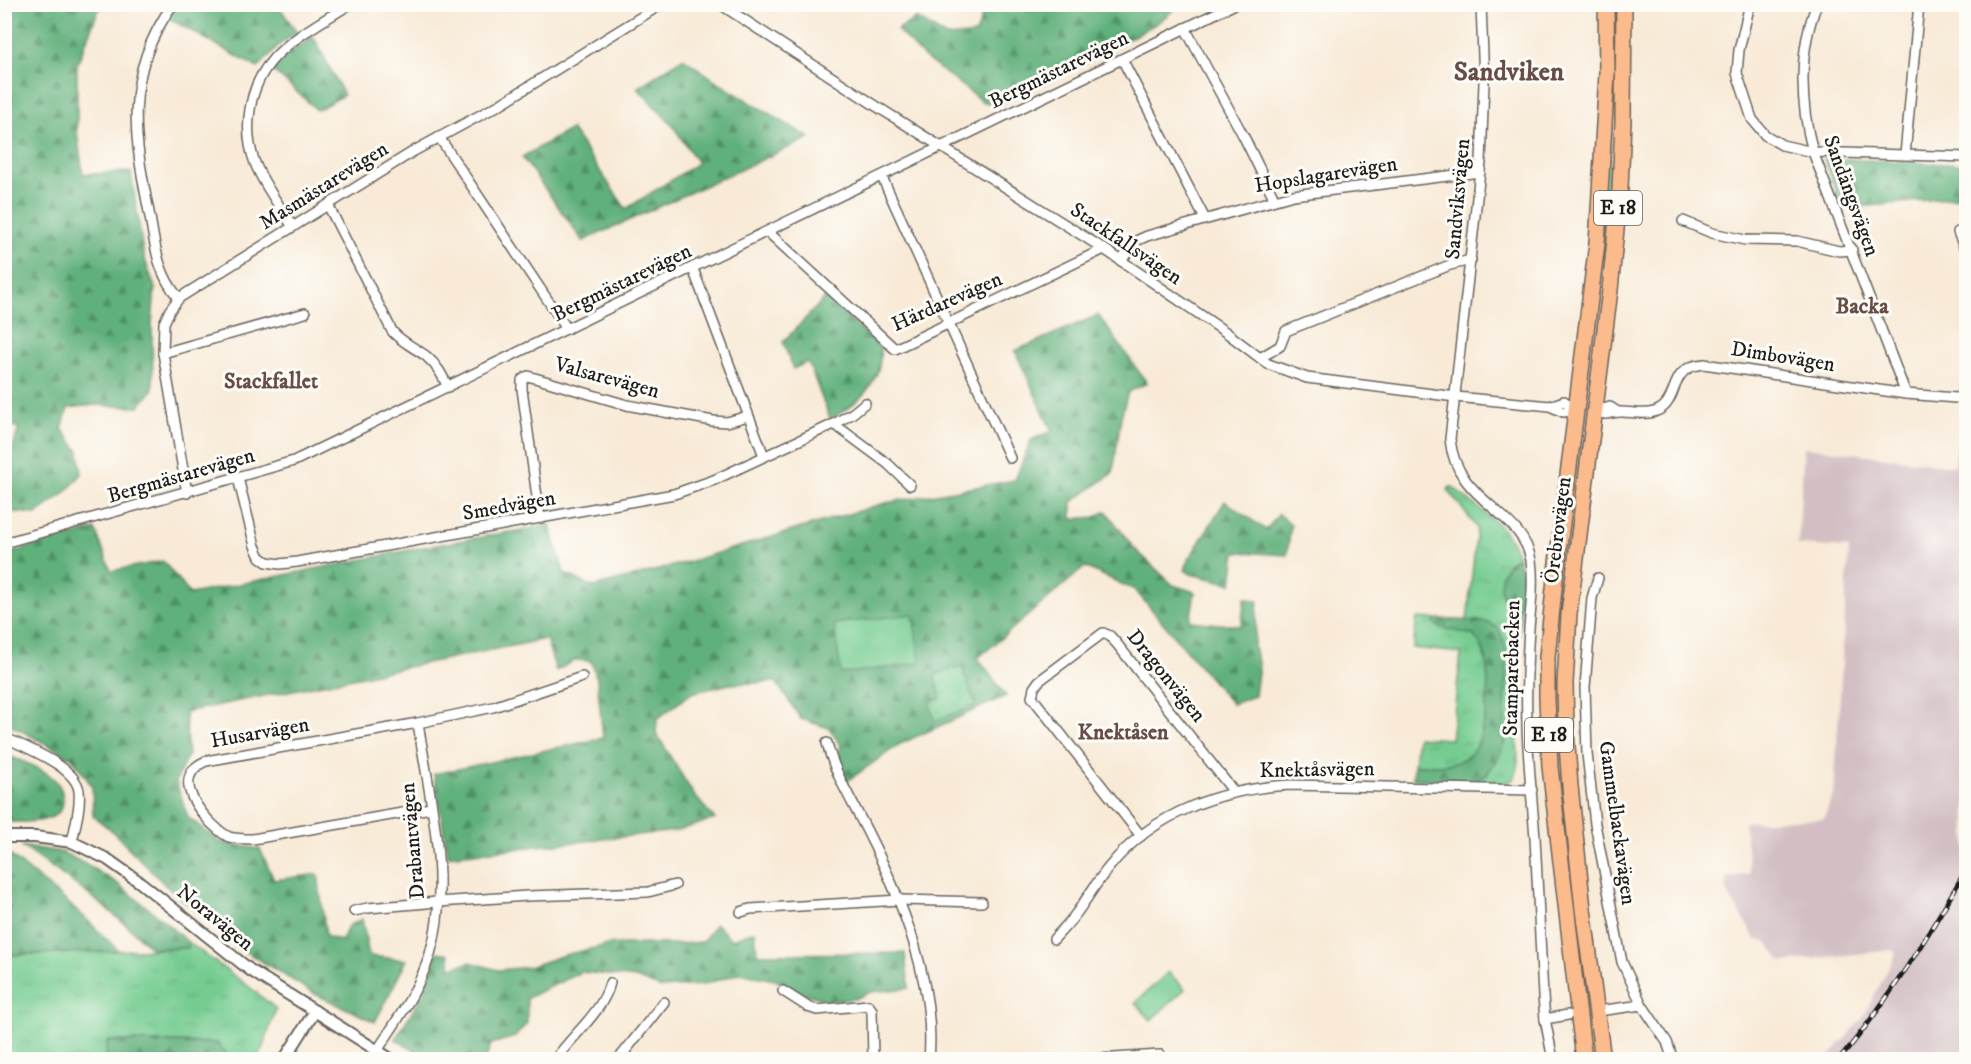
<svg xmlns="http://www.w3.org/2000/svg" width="1971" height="1064" viewBox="0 0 1971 1064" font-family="'IM FELL DW Pica',serif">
<defs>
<pattern id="grass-tufts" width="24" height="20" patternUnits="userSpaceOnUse" patternTransform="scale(1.5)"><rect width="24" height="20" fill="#75cc91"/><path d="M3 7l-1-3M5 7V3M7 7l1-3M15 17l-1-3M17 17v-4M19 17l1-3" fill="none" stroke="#65af7c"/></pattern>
<pattern id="forest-firs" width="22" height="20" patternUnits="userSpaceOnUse" patternTransform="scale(1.5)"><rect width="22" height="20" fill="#60b07b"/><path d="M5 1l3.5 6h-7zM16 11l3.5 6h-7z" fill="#4e8e64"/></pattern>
<pattern id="park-dots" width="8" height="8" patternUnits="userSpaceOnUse" patternTransform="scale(1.5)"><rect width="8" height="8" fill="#75cc91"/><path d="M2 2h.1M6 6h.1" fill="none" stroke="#65af7c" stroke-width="1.8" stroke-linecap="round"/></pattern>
</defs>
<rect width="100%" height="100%" fill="#fdfcf7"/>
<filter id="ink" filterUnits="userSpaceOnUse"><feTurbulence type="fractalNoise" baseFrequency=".0167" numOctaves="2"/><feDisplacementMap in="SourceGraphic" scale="12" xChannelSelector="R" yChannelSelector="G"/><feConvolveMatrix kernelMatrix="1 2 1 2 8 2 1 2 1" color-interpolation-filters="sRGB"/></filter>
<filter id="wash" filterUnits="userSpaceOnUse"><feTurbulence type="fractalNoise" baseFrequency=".008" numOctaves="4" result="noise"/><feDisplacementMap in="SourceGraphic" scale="24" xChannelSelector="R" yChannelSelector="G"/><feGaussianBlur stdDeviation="1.35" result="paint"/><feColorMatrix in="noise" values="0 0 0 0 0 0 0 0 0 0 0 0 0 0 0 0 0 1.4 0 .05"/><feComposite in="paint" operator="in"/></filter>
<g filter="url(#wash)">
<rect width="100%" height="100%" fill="#f8ead7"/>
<!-- industrial -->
<polygon fill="#d2bec3" points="1966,410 1966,1059 1827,1059 1862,1019 1896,954 1893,950 1782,962 1767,942 1756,940 1727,891 1726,877 1750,874 1744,822 1824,819 1834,792 1849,548 1798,545 1804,447 1954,466 1963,413"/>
<!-- grass -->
<g fill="url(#grass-tufts)" stroke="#487456" stroke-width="1.5">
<path d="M1609,5H1614C1614,111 1609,215 1596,320L1593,307Z"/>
<path d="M1450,487H1453C1475,507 1510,526 1518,557L1508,563L1513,609H1521L1516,671L1518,768L1514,779L1503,784L1473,782L1479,779L1497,628C1487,622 1479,620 1467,621L1477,528L1448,490Z"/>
<path d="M1417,618L1436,619L1435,622C1444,626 1467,630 1474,636C1496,654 1490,740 1468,757C1454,767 1431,765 1414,765L1417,737L1451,739L1461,653L1413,648Z"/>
<polygon points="188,942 251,988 276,1009 261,1053 256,1059 231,1059 217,1043 108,1041 105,1059 5,1059 4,955 188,948"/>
</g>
<!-- forest -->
<g fill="url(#forest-firs)" stroke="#3e664c" stroke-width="1.5">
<polygon points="5,4 104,5 98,11 77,65 77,132 83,174 131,172 144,257 155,288 152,324 153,389 139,407 95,405 68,408 62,429 79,451 82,474 64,494 36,514 13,512 5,485 5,470 19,428 4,423"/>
<polygon points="179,5 278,5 297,32 278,46 258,68 168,18"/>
<polygon points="986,5 986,4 1180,5 1157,23 1089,61 1033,89 999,104 983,102 925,58 897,30 917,18 946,37 976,34"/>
<polygon points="313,36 344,95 317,110 270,68"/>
<polygon points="683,58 730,90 810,138 583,241 522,157 571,129 626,209 698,163 673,126 637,88"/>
<polygon points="1824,158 1966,165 1966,196 1842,209"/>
<path d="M826,297L880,347C884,381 858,404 830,419L808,362L793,369L783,342Z"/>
<polygon points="1098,315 1147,383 1128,392 1121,417 1113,473 1072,502 1072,519 1095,517 1106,511 1133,547 1173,585 1195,592 1190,621 1241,626 1245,598 1258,601 1254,648 1259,665 1255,696 1232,704 1135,590 1085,567 978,658 1006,696 900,744 846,782 834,759 841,746 829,728 801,719 776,682 730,684 692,693 657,719 656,733 694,795 715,819 676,831 448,856 434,774 603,738 597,679 591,661 575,660 556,671 546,639 185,712 188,755 176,781 188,817 220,842 260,849 274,880 318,874 326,936 342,941 348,926 362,919 369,956 407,960 375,1022 315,994 238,947 166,886 112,831 93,816 92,786 72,758 5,722 5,554 95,529 111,571 163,561 190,594 424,547 550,525 564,573 593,587 684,563 885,503 1015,480 1031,440 1052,431 1015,351"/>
<polygon points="1225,501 1266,530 1279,514 1291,524 1287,555 1236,552 1232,584 1191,574 1185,570 1190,557"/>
<path d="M1518,557L1522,576L1521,609H1513C1494,593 1497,569 1518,557Z"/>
<path d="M1436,619L1478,621L1489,623L1498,628L1503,638L1507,654L1504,743L1498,758L1487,774L1473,782L1413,779L1414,765C1431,765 1454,767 1468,756C1488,741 1490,682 1486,659C1484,649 1479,642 1473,635L1438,627L1434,622Z"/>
<path d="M4,754C20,761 39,766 52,777C58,782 62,790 63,797C66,826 22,822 5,822Z"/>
<path d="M21,846L62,852L89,866L117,883L158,916L188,942V948H151C111,909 67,878 21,846Z"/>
<polygon points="4,850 78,911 119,951 5,955"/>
<polygon points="716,924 731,939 755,931 757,954 905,953 909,988 870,992 855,999 828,1001 797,991 775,980 740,973 702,985 661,988 636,978 581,972 527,998 527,1023 515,1037 491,1044 486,1059 429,1059 395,1039 423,994 437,952 449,954 451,968 470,962 498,970 529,967 564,955 612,944 679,944 702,942"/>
<polygon points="107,1041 217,1043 231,1059 105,1059"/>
</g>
<!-- park -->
<polygon fill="url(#park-dots)" stroke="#487456" stroke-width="1.5" points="961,666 976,705 935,721 929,703 941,698 934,675"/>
<!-- pitch -->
<g fill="#75cc91" stroke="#487456" stroke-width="1.5">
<polygon points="913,614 920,663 841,674 834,624"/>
<polygon points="1168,972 1185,989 1151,1020 1135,1003"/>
</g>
</g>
<g filter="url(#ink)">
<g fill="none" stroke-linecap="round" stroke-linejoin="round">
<!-- minor casing -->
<g stroke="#69645d" stroke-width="12">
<g id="minor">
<path d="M173,4C122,76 134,137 150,217C155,246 158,275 179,298"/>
<polyline points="720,4 876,106 1104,249 1227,333 1268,364 1307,378 1456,397 1550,406 1563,412 1577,410"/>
<path d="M1481,4L1484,83L1481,162L1450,439C1456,503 1522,510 1531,560C1534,582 1531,606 1529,628C1527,660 1526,692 1527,724C1528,761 1532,799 1535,837C1538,890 1540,943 1543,996L1545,1019L1553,1060"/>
<polyline points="1750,4 1739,50 1737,73 1752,119 1765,135 1782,145 1813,152 1966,157"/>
<path d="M1817,4C1798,51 1800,104 1813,152L1906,394"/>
<polyline points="1185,28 1244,137 1274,198"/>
<polyline points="1122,59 1205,219"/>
<polyline points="439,137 567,329"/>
<polyline points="1905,155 1919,4"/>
<polyline points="882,177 1010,458"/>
<path d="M328,205L392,331C401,342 414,347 426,356C437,365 442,375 448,387"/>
<polyline points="1683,221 1712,233 1745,240 1797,241 1839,251 1852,250"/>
<path d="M293,227C280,206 264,186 255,163C242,129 249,85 274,58C294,36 324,21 350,4"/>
<polyline points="768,232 895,349 1104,249"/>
<polyline points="1958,232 1966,252"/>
<polyline points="1121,261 1136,241 1147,236 1293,195 1480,172"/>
<polyline points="693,269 764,456"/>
<polyline points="163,353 305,313"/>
<polyline points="1260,358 1280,346 1286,331 1450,265 1471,260"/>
<polyline points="1550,406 1564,401 1577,410"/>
<path d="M1595,411C1608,417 1609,412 1621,412C1630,412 1640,414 1649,413C1679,409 1668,376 1691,367C1695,365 1700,365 1704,364L1906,394L1956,398L1966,396"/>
<polyline points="1595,411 1610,407 1618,412"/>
<polyline points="834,424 888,464 910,485"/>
<polyline points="238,478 255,546 260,557 267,562 280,564 297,562 674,494 714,480 834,424 853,413 865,403"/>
<polyline points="187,493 163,353 164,323 170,310 179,298 414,151 499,105 662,4"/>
<polyline points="540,518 522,389 522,380 528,376 627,405 713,421 727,422 748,416"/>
<polyline points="4,543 294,461 1235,4"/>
<polyline points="1598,578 1592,598 1585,687 1587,754 1595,824 1622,962 1642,1005 1667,1042 1673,1060"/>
<path d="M4,737C24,747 76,766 79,791C81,807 75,826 72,842"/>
<path d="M827,743C835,775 852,801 867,831C901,898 936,982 929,1060"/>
<path d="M431,808L253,839C245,839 236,839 229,837C222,834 215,827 210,822C193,804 174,775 206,761L418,723L493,707L582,677"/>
<polyline points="1141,836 1032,697 1034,688 1039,681 1103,633 1110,636 1117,644 1234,792"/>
<polyline points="354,911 368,908 438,902 528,896 648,892 675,885"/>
<polyline points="741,912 750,909 900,900 982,902"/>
<path d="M1054,939C1061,931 1069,923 1075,915C1087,899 1097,881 1110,866C1154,812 1222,789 1290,785L1532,790"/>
<polyline points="783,991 808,1007 817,1010 868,1005 872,1010 873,1060"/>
<polyline points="1605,1010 1642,1005"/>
<polyline points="1545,1019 1568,1015"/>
<path d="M377,1051C397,1020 419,990 430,954C452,883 429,795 418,723"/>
<polyline points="819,1058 821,1060"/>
<path d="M555,1060C573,1034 602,1013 610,983"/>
<polyline points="618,1060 664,1002"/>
<polyline points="1083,1060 1160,1055"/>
</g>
</g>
<!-- tertiary casing -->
<g stroke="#69645d" stroke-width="14">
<g id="tertiary">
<polyline points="4,837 35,837 72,842 107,859 141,883 250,970 392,1060"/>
<polyline points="284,1060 315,1011"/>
</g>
</g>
<!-- trunk casing -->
<g stroke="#69645d" stroke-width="18">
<g id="trunk">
<polyline points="1584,1060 1550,767 1547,698 1547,657 1555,579 1597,243 1607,73 1606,4"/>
<polyline points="1603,1060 1583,909 1570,786 1566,732 1565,683 1569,614 1610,290 1620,189 1623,121 1624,4"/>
</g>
</g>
<!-- minor -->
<use href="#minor" stroke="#fff" stroke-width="9"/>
<!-- tertiary -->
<use href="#tertiary" stroke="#fff" stroke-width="10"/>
<!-- trunk -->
<use href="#trunk" stroke="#fbbb8c" stroke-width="15"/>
<!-- rail casing -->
<g stroke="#1c1c1c" stroke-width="5">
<path id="rail" d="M1839,1060C1887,1003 1929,934 1966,870"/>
</g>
<!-- rail -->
<use href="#rail" stroke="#fdfcf7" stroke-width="3" stroke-dasharray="9" stroke-linecap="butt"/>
</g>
</g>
<g text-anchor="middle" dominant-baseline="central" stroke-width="6" stroke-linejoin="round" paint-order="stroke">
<!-- shield labels -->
<g fill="#fdfcf7" stroke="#605f5e" stroke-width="1.5">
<rect x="1594" y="191" width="48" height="34" rx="4.5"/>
<rect x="1525" y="718" width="48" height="34" rx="4.5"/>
</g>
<g font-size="20" font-weight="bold" fill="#1c1c1c">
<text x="1618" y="208">E 18</text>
<text x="1549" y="735">E 18</text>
</g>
<!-- street labels -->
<g font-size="21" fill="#1c1c1c" stroke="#fdfcf7">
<text transform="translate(1059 70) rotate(-26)">Bergmästarevägen</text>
<text transform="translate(1326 175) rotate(-9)">Hopslagarevägen</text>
<text transform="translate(324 186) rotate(-32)">Masmästarevägen</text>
<text transform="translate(1851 196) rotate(70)">Sandängsvägen</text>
<text transform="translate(1458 199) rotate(-85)">Sandviksvägen</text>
<text transform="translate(1126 244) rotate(34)">Stackfallsvägen</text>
<text transform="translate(622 283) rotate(-26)">Bergmästarevägen</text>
<text transform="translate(947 302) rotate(-24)">Härdarevägen</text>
<text transform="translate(1783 357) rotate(9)">Dimbovägen</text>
<text transform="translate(607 378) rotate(15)">Valsarevägen</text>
<text transform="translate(181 476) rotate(-16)">Bergmästarevägen</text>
<text transform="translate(509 506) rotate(-10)">Smedvägen</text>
<text transform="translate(1558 530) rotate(-83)">Örebrovägen</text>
<text transform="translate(1512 668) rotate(-89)">Stamparebacken</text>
<text transform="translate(1166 676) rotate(51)">Dragonvägen</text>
<text transform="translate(260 733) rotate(-10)">Husarvägen</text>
<text transform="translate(1317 770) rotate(-1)">Knektåsvägen</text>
<text transform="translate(1617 823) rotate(82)">Gammelbackavägen</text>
<text transform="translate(413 841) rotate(-95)">Drabantvägen</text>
<text transform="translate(215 918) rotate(39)">Noravägen</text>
</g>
<!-- neighbourhood labels -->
<g font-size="22" font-weight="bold" fill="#684d47" stroke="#fdfcf7">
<text x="1862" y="306">Backa</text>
<text x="271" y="381">Stackfallet</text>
<text x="1123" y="732">Knektåsen</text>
</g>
<!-- district labels -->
<g font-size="27" font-weight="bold" fill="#684d47" stroke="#fdfcf7">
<text x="1509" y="72">Sandviken</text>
</g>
</g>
<!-- margin -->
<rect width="1971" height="1064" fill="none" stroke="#fdfcf7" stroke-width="24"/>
</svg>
